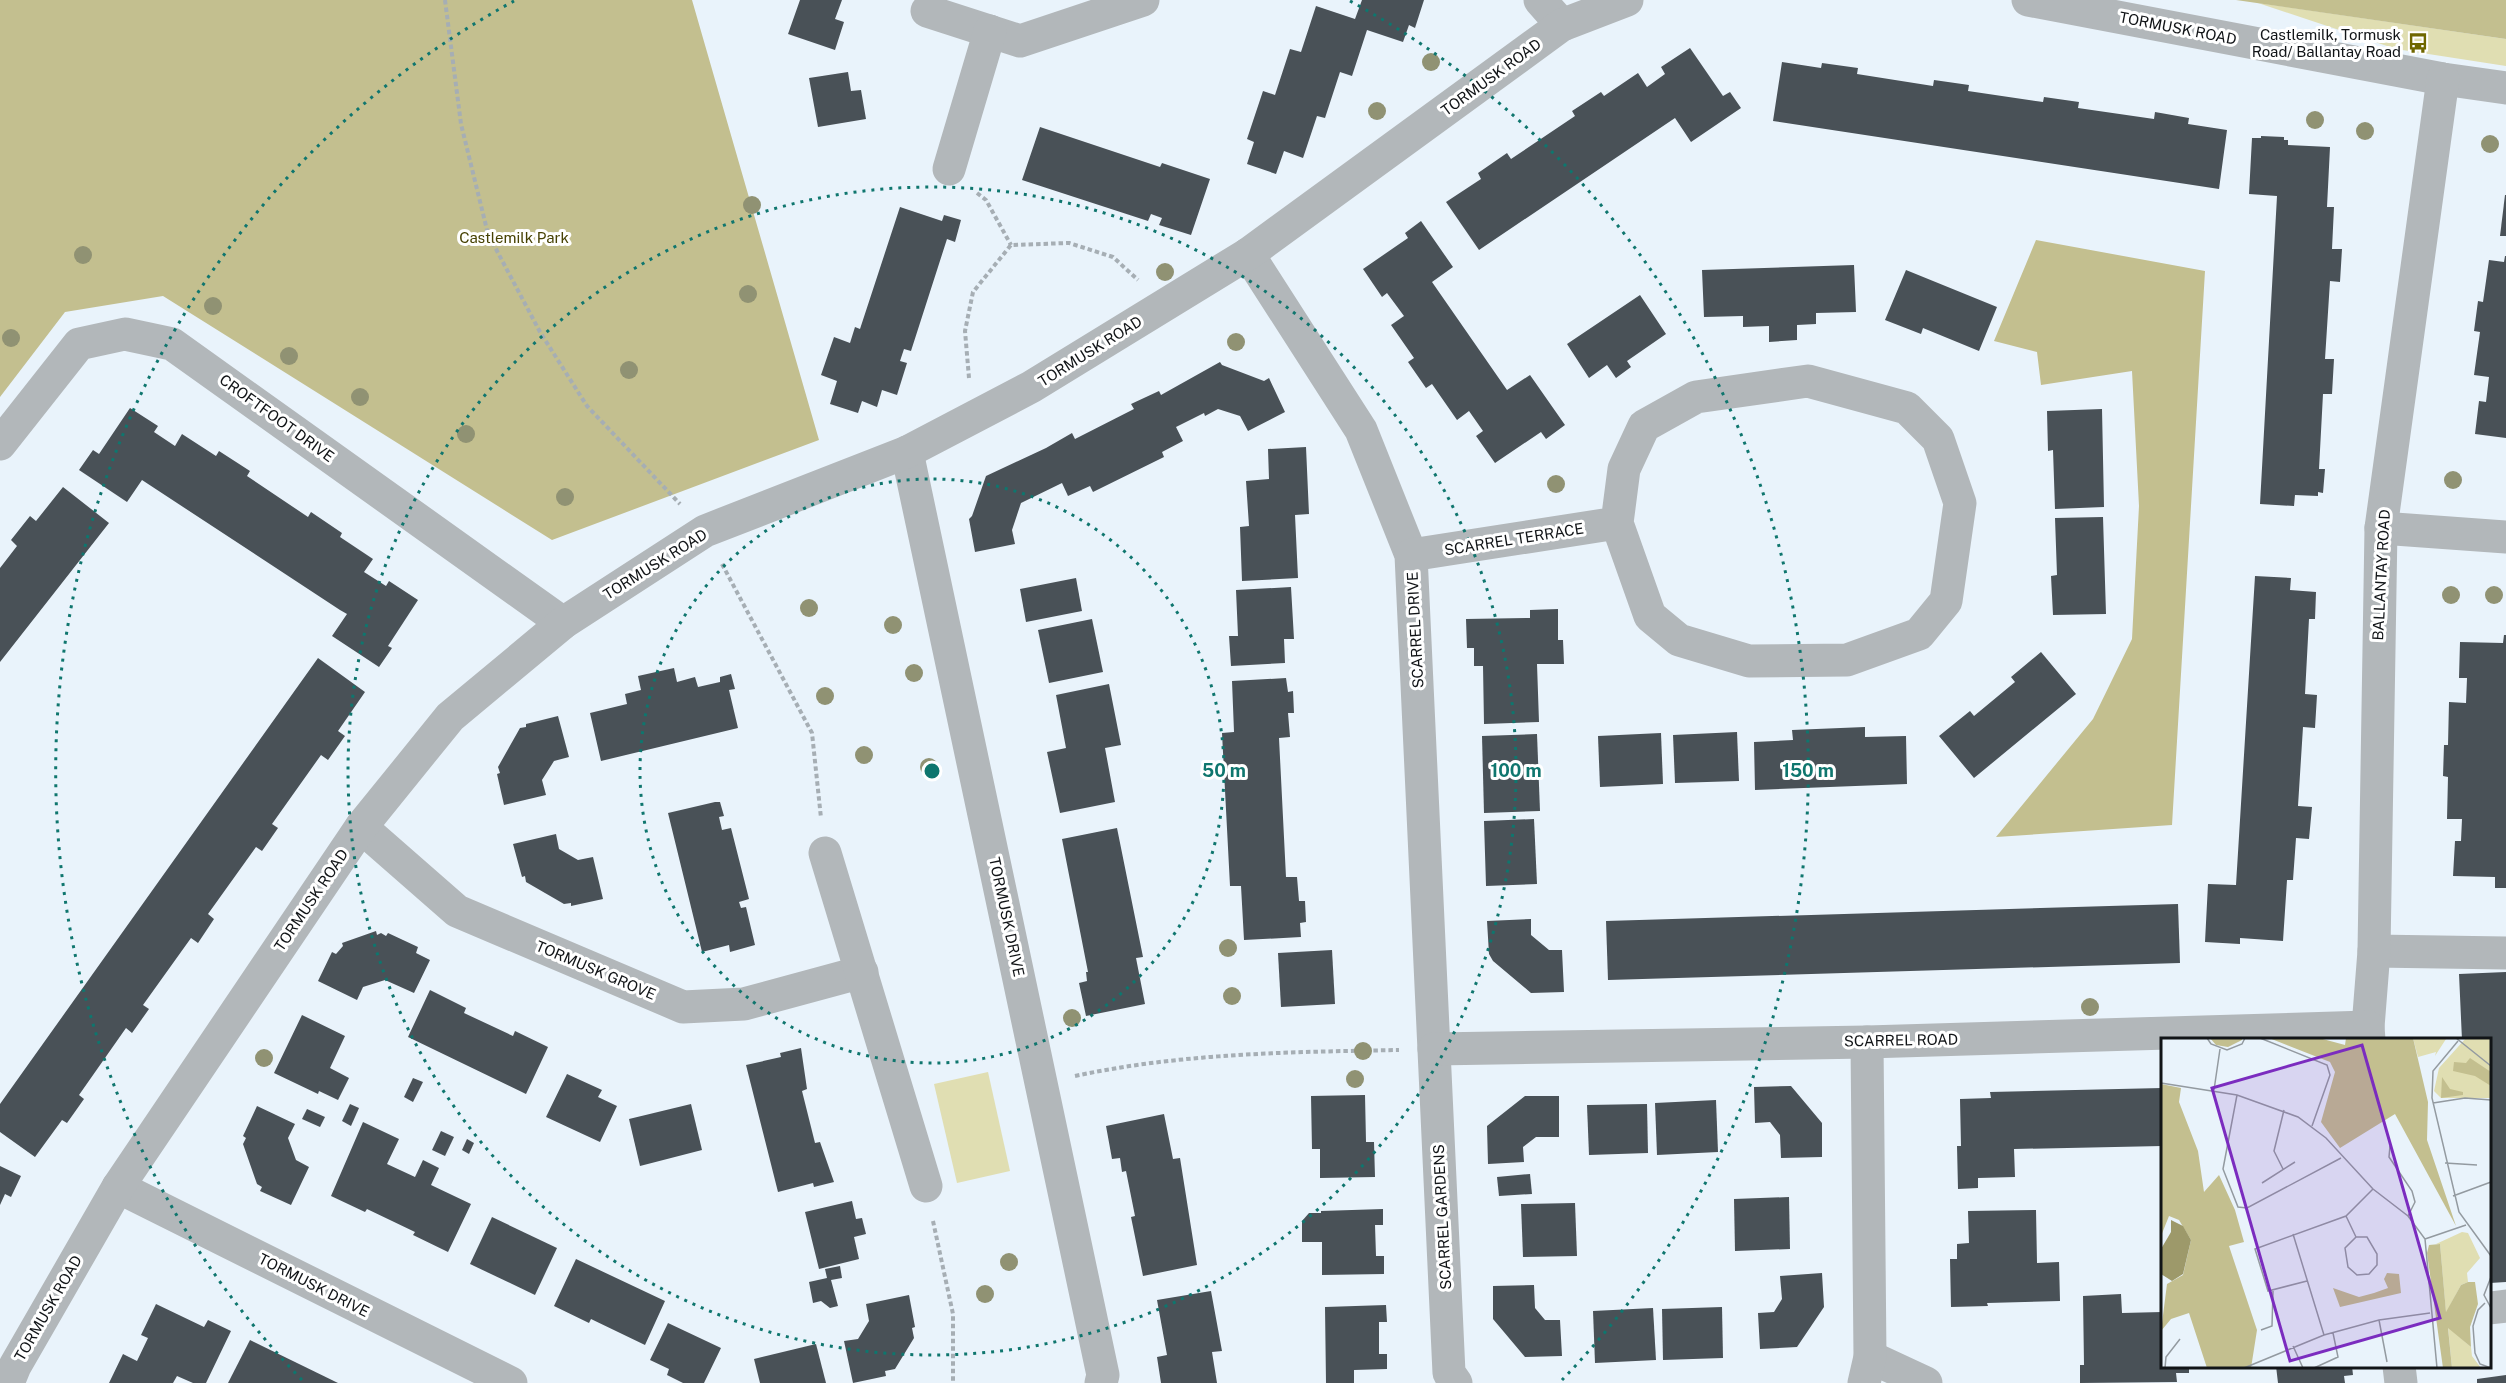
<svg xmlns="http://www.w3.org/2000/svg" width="2506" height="1383" viewBox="0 0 2506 1383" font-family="'Public Sans',sans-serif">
<rect width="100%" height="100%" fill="#e9f3fb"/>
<!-- green -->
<g fill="#e0deb2">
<polygon points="2258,3 2506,39 2506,66 2396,49"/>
<polygon points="988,1072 1010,1171 957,1183 934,1084"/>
</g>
<!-- forest -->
<g fill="#c3bf8f">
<polygon points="0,0 692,0 819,440 552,540 163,296 65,312 0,397"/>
<polygon points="2236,0 2506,0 2506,39"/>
<polygon points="2036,240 2205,271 2172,825 1996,837 2093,719 2132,639 2139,506 2132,371 2041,385 2037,352 1994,341"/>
</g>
<!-- building -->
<g fill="#495157">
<polygon points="800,0 842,0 835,19 844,22 835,50 788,34"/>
<polygon points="1362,0 1424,0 1415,28 1409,25 1403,42 1367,30 1352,76 1340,72 1325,118 1317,116 1303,158 1284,151 1276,174 1247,164 1254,142 1247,139 1263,91 1275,95 1290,49 1301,52 1316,6 1355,19"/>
<polygon points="1690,48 1723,96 1730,92 1741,108 1691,142 1675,118 1479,250 1446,202 1481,179 1478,173 1507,153 1511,159 1575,116 1572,111 1601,92 1604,96 1638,73 1647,87 1665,74 1661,67"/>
<polygon points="1782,62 1821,68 1822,63 1858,68 1857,74 1933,86 1934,80 1969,85 1968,91 2043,102 2044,97 2079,102 2078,108 2154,119 2155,112 2189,118 2188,124 2227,130 2219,189 1773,121"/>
<polygon points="848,72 851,91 861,90 866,119 818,127 809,78"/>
<polygon points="1040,127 1160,167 1162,163 1210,179 1191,235 1159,225 1162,218 1151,214 1148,221 1022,180"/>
<polygon points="2261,136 2284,137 2284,140 2288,140 2288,145 2330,147 2327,207 2334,207 2332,249 2342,249 2340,282 2330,281 2325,359 2334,359 2332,394 2323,394 2319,469 2325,469 2323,493 2318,492 2318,496 2295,495 2294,506 2260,504 2277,196 2249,194 2252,138 2261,138"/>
<polygon points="2505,195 2506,195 2506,236 2500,236"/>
<polygon points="900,207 942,221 944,215 961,220 955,242 947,239 911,351 904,349 900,361 907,363 897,395 882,390 877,407 862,401 858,413 830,404 837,381 821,375 834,337 850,343 855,327 860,329"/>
<polygon points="1421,221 1453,267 1432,282 1507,390 1530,375 1565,425 1546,439 1541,432 1495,463 1476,436 1483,431 1469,411 1457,420 1432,384 1426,388 1408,362 1414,358 1391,325 1404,316 1387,293 1382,297 1363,269 1408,238 1405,233"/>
<polygon points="2505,256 2506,256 2506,438 2475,434 2479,401 2486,402 2489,377 2474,375 2480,332 2474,331 2478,301 2483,302 2489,260 2504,262"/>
<polygon points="1854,265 1856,312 1816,313 1816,324 1797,325 1797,340 1769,342 1769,326 1743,327 1743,316 1704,317 1702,270"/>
<polygon points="1906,270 1997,307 1979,351 1923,328 1921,334 1885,320"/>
<polygon points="1640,295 1666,334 1627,361 1631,367 1616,378 1607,365 1589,378 1567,344"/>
<polygon points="1220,362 1222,365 1264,381 1269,378 1285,412 1248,431 1240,416 1218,409 1205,416 1204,413 1176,427 1183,441 1162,452 1164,457 1093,492 1090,486 1068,496 1062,483 1021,503 1012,530 1015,544 975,552 969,519 972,516 986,476 1046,448 1072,433 1075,439 1134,409 1131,404 1159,391 1161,395"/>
<polygon points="130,408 158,426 154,432 175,446 182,434 216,456 219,451 250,471 247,476 308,517 311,512 342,533 340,537 373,559 364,572 386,586 389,581 418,600 388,646 392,648 379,667 332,636 347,614 340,610 142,480 127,502 79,470 93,450 99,454"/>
<polygon points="2102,409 2104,507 2055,509 2053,450 2048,451 2047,411"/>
<polygon points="1306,447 1309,514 1295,515 1298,578 1242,581 1240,527 1249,526 1246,481 1269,479 1268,449"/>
<polygon points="63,487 109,523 0,662 0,568 17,546 11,540 30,516 36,521"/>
<polygon points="2103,517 2106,614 2053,615 2051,576 2057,575 2055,518"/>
<polygon points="2255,576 2291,578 2290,590 2316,592 2315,619 2309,619 2305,694 2317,695 2315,728 2303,727 2298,806 2312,807 2309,839 2296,838 2293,880 2287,880 2283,941 2240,938 2240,944 2205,942 2208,884 2236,885"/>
<polygon points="1076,578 1082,611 1026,622 1020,589"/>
<polygon points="1291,587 1294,639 1284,639 1285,663 1231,666 1229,636 1238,636 1236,590"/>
<polygon points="1558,609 1558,640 1563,640 1564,664 1537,664 1539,722 1484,724 1483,666 1474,666 1474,648 1467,648 1466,619 1530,618 1530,610"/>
<polygon points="1092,619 1103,672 1049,683 1038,630"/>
<polygon points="2504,635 2506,635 2506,888 2495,888 2495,877 2453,876 2455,841 2461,841 2462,819 2447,819 2448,777 2443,776 2444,745 2448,745 2449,702 2466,703 2467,678 2459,678 2460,642 2503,643"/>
<polygon points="2041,652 2076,694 1974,778 1939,736 1970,711 1974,716 2015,682 2011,677"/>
<polygon points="318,658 365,692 338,731 345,736 328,760 321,755 272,824 278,828 262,851 256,847 208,914 214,919 198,943 191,938 143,1005 149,1009 132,1033 126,1028 79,1095 84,1099 67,1123 62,1120 35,1157 0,1132 0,1104"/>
<polygon points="674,668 677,682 695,677 698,687 720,682 720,677 731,674 735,689 729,690 738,728 601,761 590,713 627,704 625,694 641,690 638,676"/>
<polygon points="1286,678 1288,692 1293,691 1294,713 1288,713 1290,737 1279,738 1286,877 1297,877 1299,901 1305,901 1306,922 1300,923 1301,937 1244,940 1241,886 1230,886 1222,733 1234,732 1232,681"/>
<polygon points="1109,684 1121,745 1105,748 1115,802 1060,813 1047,752 1066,748 1056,695"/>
<polygon points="558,716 569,757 554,761 542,780 546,795 504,805 497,774 500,773 498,767 520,728 526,727 526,724"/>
<polygon points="1865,727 1865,737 1906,736 1907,784 1755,790 1754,742 1793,740 1792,730"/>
<polygon points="1737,732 1739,781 1675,783 1673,735"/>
<polygon points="1661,733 1663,784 1600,787 1598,736"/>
<polygon points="1537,734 1540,811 1484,813 1482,736"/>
<polygon points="715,802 720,802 724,816 719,817 722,830 731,828 749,899 739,902 741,908 746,907 755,945 730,952 729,945 702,952 668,813"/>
<polygon points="1534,819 1537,884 1486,886 1484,821"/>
<polygon points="1117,828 1143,957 1136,958 1145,1004 1086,1016 1079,983 1087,981 1086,972 1088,972 1062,839"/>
<polygon points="556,834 559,849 578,860 593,857 603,899 571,906 571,903 564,904 526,882 525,876 522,877 513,844"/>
<polygon points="2178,904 2180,963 1608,980 1606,921"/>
<polygon points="1531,919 1531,935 1549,950 1562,950 1564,992 1531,993 1493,961 1489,954 1487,921"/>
<polygon points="376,931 377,935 381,933 386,936 388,933 418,947 416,953 430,960 414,993 385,980 363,987 357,1000 318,981 332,952 336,954 343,946 342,943"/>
<polygon points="1332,950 1335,1004 1281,1007 1278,953"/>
<polygon points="2506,972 2506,1282 2490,1283 2490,1040 2462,1040 2459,974"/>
<polygon points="430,990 466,1008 464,1013 513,1036 515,1031 548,1047 526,1094 408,1037"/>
<polygon points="302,1015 345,1036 330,1068 349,1078 338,1100 319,1091 318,1094 274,1073"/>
<polygon points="801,1048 807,1089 802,1091 815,1143 820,1142 834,1182 814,1187 813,1183 778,1192 746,1065 781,1057 780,1053"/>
<polygon points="567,1074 602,1090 598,1097 617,1106 600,1142 546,1117"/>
<polygon points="413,1078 423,1082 413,1102 404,1097"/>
<polygon points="1791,1086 1822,1123 1822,1157 1781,1158 1780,1135 1770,1122 1755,1123 1754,1087"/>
<polygon points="2162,1088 2162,1146 2014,1149 2015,1177 1978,1178 1978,1188 1958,1189 1957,1146 1961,1146 1960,1099 1991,1098 1990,1092"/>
<polygon points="1365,1095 1366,1142 1374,1142 1375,1177 1320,1178 1320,1149 1312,1149 1311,1096"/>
<polygon points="1525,1096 1559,1096 1559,1137 1536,1137 1523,1147 1524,1162 1488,1164 1487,1126"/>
<polygon points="1716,1100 1718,1152 1657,1155 1655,1103"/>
<polygon points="350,1104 359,1108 351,1126 342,1121"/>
<polygon points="691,1104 702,1150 640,1166 629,1119"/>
<polygon points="1647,1104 1648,1153 1589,1155 1587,1105"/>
<polygon points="257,1106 295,1124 288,1138 296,1160 309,1167 291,1205 260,1191 262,1187 257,1184 243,1144 246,1138 243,1136"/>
<polygon points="307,1109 325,1117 320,1127 302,1119"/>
<polygon points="1164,1114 1173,1159 1180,1158 1197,1265 1143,1276 1131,1217 1135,1216 1126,1171 1122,1172 1120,1158 1112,1159 1106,1126"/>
<polygon points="363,1122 399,1139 387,1164 415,1177 423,1160 439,1168 431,1185 471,1204 448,1252 413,1235 415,1232 367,1209 365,1212 331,1196"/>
<polygon points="441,1131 454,1137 445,1156 432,1150"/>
<polygon points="467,1139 474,1143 469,1154 462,1150"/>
<polygon points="0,1166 21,1176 11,1197 5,1194 0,1205"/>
<polygon points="1530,1174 1532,1194 1499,1196 1497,1177"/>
<polygon points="1789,1197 1790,1249 1735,1251 1734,1199"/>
<polygon points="852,1201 856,1219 862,1218 866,1234 854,1237 859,1259 819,1269 805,1212"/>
<polygon points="1575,1203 1577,1256 1523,1257 1521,1204"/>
<polygon points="1383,1209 1383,1225 1375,1225 1376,1256 1384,1256 1384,1274 1322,1275 1322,1242 1302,1242 1302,1221 1309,1213 1321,1213 1321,1211"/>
<polygon points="2036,1210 2037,1263 2059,1262 2060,1301 1987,1303 1988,1306 1951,1307 1950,1259 1957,1259 1957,1244 1969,1243 1968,1211"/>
<polygon points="492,1217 557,1248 535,1295 470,1264"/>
<polygon points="576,1259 665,1301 645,1345 591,1319 589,1323 554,1306"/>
<polygon points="840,1266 842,1278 831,1280 838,1306 830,1308 821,1301 813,1303 809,1282 827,1278 825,1269"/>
<polygon points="1822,1273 1824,1307 1797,1347 1760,1349 1758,1313 1774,1312 1782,1299 1780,1276"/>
<polygon points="1534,1285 1535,1308 1545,1320 1560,1320 1562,1356 1525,1357 1493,1319 1493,1286"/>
<polygon points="1211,1291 1222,1351 1212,1352 1217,1383 1161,1383 1157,1357 1167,1355 1157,1300"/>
<polygon points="2121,1294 2122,1313 2162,1312 2162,1366 2189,1366 2189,1373 2176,1373 2177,1382 2080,1383 2080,1365 2084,1365 2083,1296"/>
<polygon points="909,1295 915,1327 912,1328 914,1338 895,1369 885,1371 886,1376 853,1383 844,1341 858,1339 869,1321 866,1304"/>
<polygon points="156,1304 204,1327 208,1320 231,1331 206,1383 193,1383 177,1376 173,1383 109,1383 123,1354 137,1361 148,1338 141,1335"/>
<polygon points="1386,1305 1387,1322 1379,1322 1379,1354 1387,1354 1387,1369 1354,1370 1354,1383 1326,1383 1325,1307"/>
<polygon points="1722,1307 1723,1358 1663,1360 1662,1309"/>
<polygon points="1653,1308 1656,1360 1595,1363 1593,1311"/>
<polygon points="668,1323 721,1348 704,1383 683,1383 667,1375 669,1369 650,1360"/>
<polygon points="250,1340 338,1383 228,1383"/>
<polygon points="816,1344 826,1383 760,1383 754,1359"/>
<polygon points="2276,1366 2352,1366 2353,1375 2344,1376 2345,1383 2278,1383"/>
<polygon points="2506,1375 2506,1383 2477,1383 2477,1379"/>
</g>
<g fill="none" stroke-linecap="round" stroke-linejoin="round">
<!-- path -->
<g stroke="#a6aeb4" stroke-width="4" stroke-dasharray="4.5 3" stroke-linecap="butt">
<polyline points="445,0 461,124 488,234 540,332 587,406 680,504"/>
<polyline points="977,193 986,200 1011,245"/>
<polyline points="969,378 965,331 973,292 1011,245 1069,243 1113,257 1138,280"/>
<polyline points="722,564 812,733 821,818"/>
<path d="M1075,1076C1182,1053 1290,1052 1399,1050"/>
<polyline points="933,1221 953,1314 953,1383"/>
</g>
<!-- minor -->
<g stroke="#b2b7ba" stroke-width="33">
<polyline points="1540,0 1562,25"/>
<polyline points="2028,0 2443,79 2506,88"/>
<polyline points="927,11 1020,41 1143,0"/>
<polyline points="949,169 990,31"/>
<polyline points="1248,254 1361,430 1411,555 1449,1373 1456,1383"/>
<polyline points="0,444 79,344 125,334 172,344 563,623"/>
<polyline points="907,452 1103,1375 1101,1383"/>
<polyline points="2381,528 2506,537"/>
<polyline points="1411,555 1617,523 1650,616 1679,640 1749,661 1847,660 1919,634 1946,601 1960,503 1938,439 1907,408 1808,381 1696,397 1644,426 1624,469 1617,523"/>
<polyline points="361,827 457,911 683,1007 744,1004 862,972"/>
<polyline points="825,853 926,1186"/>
<polyline points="2374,951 2506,953"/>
<polyline points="2369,1040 2368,1027 2374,951 2381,528 2443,79"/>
<polyline points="1434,1049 1867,1042 2368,1027"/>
<polyline points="118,1187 511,1383"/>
<polyline points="2490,1308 2506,1306"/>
<polyline points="1870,1357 1926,1383"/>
<polyline points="2399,1366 2401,1383"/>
<polyline points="8,1383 15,1366 118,1187 361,827 450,717 563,623 705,531 907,452 1031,387 1248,254 1562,25 1627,0"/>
<polyline points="1864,1383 1870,1357 1867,1042"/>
</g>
</g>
<!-- trees -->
<g fill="#909273">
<circle cx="1431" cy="62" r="9"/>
<circle cx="1377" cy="111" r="9"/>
<circle cx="2315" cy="120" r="9"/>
<circle cx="2365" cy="131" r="9"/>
<circle cx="2490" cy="144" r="9"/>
<circle cx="752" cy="205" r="9"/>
<circle cx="83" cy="255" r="9"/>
<circle cx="1165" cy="272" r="9"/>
<circle cx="748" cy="294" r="9"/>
<circle cx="213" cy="306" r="9"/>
<circle cx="11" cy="338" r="9"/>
<circle cx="1236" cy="342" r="9"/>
<circle cx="289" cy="356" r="9"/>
<circle cx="629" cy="370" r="9"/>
<circle cx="360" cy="397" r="9"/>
<circle cx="466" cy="434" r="9"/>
<circle cx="2453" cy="480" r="9"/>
<circle cx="1556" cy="484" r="9"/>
<circle cx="565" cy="497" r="9"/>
<circle cx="2451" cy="595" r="9"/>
<circle cx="2494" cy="595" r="9"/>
<circle cx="809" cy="608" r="9"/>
<circle cx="893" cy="625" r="9"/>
<circle cx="914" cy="673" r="9"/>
<circle cx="825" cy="696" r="9"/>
<circle cx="864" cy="755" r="9"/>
<circle cx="929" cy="767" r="9"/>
<circle cx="1228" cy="948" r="9"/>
<circle cx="1232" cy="996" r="9"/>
<circle cx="2090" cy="1007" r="9"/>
<circle cx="1072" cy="1018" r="9"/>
<circle cx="1363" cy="1051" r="9"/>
<circle cx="264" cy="1058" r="9"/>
<circle cx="1355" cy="1079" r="9"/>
<circle cx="1009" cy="1262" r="9"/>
<circle cx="985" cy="1294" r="9"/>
</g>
<!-- distance rings -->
<g fill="none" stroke="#0f766e" stroke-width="3" stroke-dasharray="3 6">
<circle cx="932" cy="771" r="292"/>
<circle cx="932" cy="771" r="584"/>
<path d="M302 1380A876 876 0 0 1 514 1M1350 1A876 876 0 0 1 1562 1380"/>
</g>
<!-- icons -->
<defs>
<g id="bus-bare" transform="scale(1.62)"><path d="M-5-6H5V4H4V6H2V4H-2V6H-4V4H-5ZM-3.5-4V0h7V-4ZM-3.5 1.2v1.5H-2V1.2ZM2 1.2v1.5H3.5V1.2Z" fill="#6f6700" stroke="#fff" stroke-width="2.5" paint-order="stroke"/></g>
</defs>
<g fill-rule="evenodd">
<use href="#bus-bare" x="2418" y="43"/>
</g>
<g text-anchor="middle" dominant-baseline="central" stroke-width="6" stroke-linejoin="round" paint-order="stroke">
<!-- street labels -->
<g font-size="15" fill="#111417" stroke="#fff">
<text transform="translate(2178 28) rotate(11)">TORMUSK ROAD</text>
<text transform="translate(1491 77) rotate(-36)">TORMUSK ROAD</text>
<text transform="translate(1090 351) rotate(-32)">TORMUSK ROAD</text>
<text transform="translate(277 418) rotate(36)">CROFTFOOT DRIVE</text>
<text transform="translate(1514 539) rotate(-9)">SCARREL TERRACE</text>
<text transform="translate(655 564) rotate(-32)">TORMUSK ROAD</text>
<text transform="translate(2381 575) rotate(-87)">BALLANTAY ROAD</text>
<text transform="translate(1415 630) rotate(-93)">SCARREL DRIVE</text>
<text transform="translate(311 900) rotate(-56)">TORMUSK ROAD</text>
<text transform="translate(1007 917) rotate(78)">TORMUSK DRIVE</text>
<text transform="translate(596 970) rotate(23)">TORMUSK GROVE</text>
<text transform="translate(1901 1040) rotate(-1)">SCARREL ROAD</text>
<text transform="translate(1442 1217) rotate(-93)">SCARREL GARDENS</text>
<text transform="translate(314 1285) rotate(27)">TORMUSK DRIVE</text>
<text transform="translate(48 1308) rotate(-60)">TORMUSK ROAD</text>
</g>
<!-- poi labels -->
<g font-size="15" fill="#111417" stroke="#fff" text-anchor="end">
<text x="2401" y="34">Castlemilk, Tormusk<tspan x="2401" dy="17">Road/ Ballantay Road</tspan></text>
</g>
<!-- park labels -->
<g font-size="15" fill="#474204" stroke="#fff">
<text x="514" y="237">Castlemilk Park</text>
</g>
</g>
<!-- overview -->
<g transform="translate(2161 1038)">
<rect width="330" height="330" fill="#e9f3fb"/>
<path d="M252,0H285V1L274,18L275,14L257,19ZM305,0H330V60H280L273,53L278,30ZM301,194L307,195L319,220L306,235L307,244L300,247L285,275L279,206H275ZM287,289L310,309L311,318L320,330H291Z" fill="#e0deb2"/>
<path d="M49,0H81V2L67,9L55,7ZM108,0H158L184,7L185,0H252L267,64L266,102L295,188L234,76L179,110L160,84L174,34L169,24ZM309,20L330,34V48L314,38L292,33L293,24L305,25ZM281,39L289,51L302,54V57L280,60ZM0,46L20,50L18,64L37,113L43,154L58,137L74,172L83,204L68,208L96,292L90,330H46L28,275L10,281L0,293L6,246L22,237L30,202L18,182L8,178L0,198ZM279,206L285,274L300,247L307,244H314L317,266L309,289L310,309L287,290L291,330H282L266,215L268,207ZM226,235L238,236L240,255L179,269L172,250L198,259L213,255L227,250L223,241Z" fill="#c3bf8f"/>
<path d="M10,182L22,188L30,202L22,236L11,243L0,236V211L10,194Z" fill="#9d996a"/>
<path fill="none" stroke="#939aa0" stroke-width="1.5" d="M46,0L50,6L66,12L81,6L84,0M99,0L166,27L169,37L151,88M295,0L330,28M297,3L272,33L271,60L298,174L330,218M0,45L76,57L137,79L165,100L212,151L247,178L264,201L276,330M53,52L59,11M76,57L62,131L77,169L86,170L180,120M272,65L304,60L330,62M229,108L228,119L251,153L254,164L247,178M284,125L316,127M122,131L113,113L123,72M101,145L134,124M292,158L330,144M185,178L195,199L184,210L187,229L196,237L208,236L216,227V216L206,199H195M132,196L163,297M264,201L305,187M330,239L323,257L330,270M146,243L107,253L94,211L185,178L212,151M324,265L317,272L312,288L314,315L319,326L330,330M218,282L226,324M100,292L111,288L112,253M132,308L142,330M4,330L5,319L19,301M83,330L163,297L218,282L269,275M153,330L177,319L172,295"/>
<path fill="#7b2cbf" fill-opacity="0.15" stroke="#7b2cbf" stroke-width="3" d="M201,7L279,280L129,323L51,50Z"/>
<rect width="330" height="330" fill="none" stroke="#111417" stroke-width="3"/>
</g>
<circle cx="932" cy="771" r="9" fill="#0f766e" stroke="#fff" stroke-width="3"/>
<g font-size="18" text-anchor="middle" font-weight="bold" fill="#0f766e" stroke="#fff" stroke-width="6" stroke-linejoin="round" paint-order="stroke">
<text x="1224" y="777">50 m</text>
<text x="1516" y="777">100 m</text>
<text x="1808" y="777">150 m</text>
</g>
</svg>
